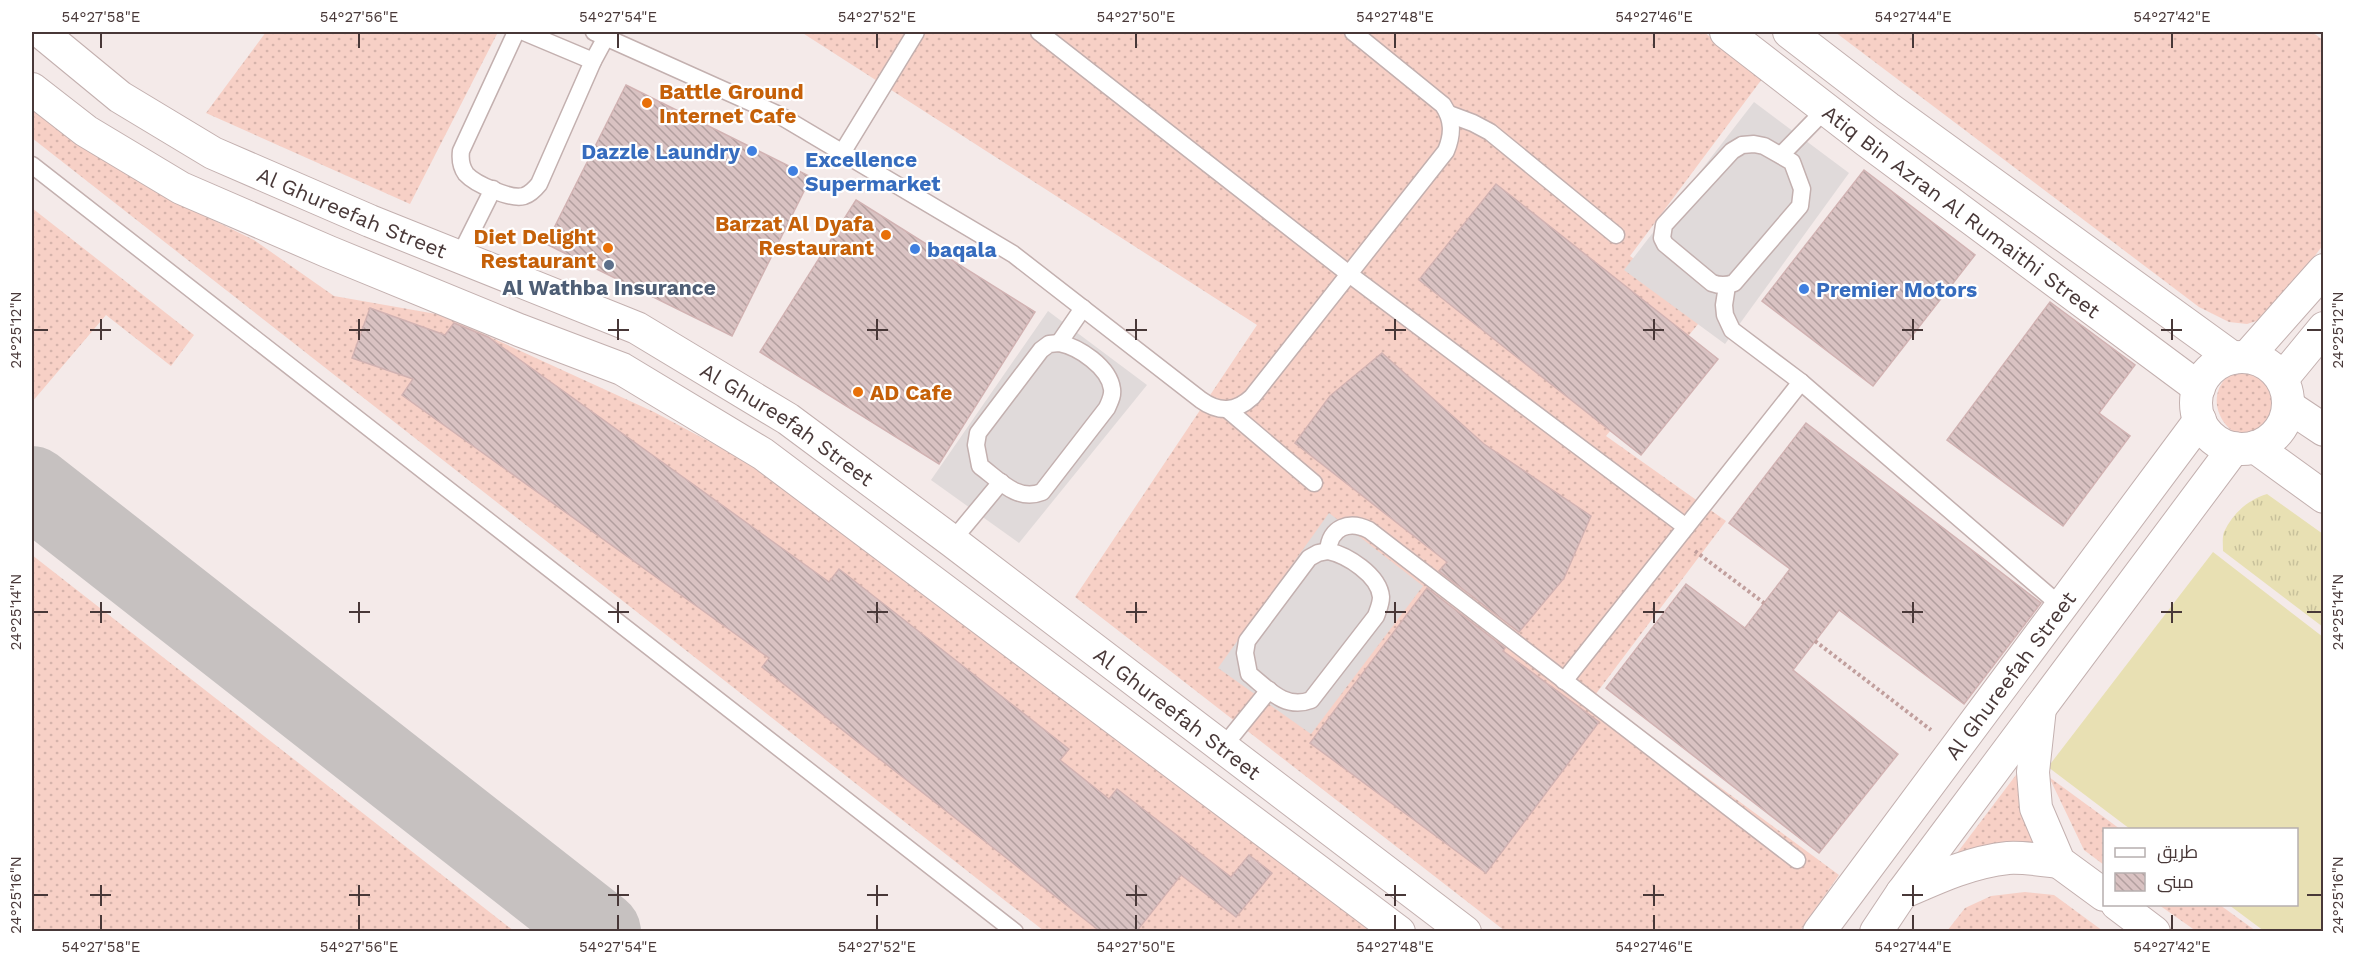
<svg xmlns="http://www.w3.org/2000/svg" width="2355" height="963" viewBox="0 0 2355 963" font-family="'Work Sans',Cairo,sans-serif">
<defs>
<pattern id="grass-tufts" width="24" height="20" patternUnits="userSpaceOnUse" patternTransform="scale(1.5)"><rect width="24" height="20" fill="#e8e0b3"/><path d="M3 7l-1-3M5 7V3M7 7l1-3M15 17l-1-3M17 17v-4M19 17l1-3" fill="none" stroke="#c8c19b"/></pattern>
<pattern id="sand-dots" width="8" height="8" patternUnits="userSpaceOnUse" patternTransform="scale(1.5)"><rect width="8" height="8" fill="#f7d0c6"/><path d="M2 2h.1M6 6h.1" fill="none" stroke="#d5b3ab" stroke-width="1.8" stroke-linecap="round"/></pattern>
<pattern id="building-back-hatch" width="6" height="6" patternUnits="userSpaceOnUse" patternTransform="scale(1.5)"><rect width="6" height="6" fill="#d9c2c2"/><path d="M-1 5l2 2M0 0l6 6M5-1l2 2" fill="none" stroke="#b29f9f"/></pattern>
</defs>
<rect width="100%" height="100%" fill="#f4eae9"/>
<!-- grass -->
<path fill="url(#grass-tufts)" d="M2267,494L2323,534V627L2223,551C2223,545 2222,537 2224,532C2233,513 2248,500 2267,494Z"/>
<!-- sand -->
<g fill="url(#sand-dots)">
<polygon points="266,32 498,32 410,204 206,113"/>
<polygon points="801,32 1704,32 1762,79 1630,256 1708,312 1606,436 1726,521 1595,695 1839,875 1800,931 1505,931 1075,597 1257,325"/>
<polygon points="1835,32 2312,32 2323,40 2323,245 2269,317 2247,324 2229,322 2199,307"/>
<polygon points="32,101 168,198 254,240 334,296 442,315 654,412 742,459 1087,712 1379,931 1044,931 32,138"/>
<polygon points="32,208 194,335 171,366 106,315 32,402"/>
<path d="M2250,364L2263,365L2275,370L2290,416C2248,482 2173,389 2250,364Z"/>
<polygon points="32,555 514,931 32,931"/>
<polygon points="2022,767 2049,847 1951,861"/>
<polygon points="2049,777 2120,829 2104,830 2104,865 2084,850"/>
<polygon points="2025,892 2054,895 2103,931 1947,931 1965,908 1991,896"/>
<polygon points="2159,905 2220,905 2256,931 2196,931"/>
</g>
<!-- garden -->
<polygon fill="#e8e0b3" points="2213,552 2323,637 2323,931 2264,931 2229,905 2296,904 2296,830 2130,829 2048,767"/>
<!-- parking -->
<g fill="#e0dada">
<polygon points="1754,102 1849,173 1725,344 1624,270"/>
<polygon points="1048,311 1147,385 1019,543 931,480"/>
<polygon points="1329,513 1423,586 1311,734 1218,668"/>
</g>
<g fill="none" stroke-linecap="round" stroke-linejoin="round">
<!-- taxiway -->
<polyline stroke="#c6c1c0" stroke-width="82" points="32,487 600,932"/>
</g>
<!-- building -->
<g fill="url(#building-back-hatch)" stroke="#d1b2b2" stroke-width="1.5">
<polygon points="626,85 811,177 732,336 546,244"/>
<polygon points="1864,170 1975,255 1873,386 1762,301"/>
<polygon points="1496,184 1718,359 1641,455 1419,280"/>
<polygon points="856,200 1035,312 939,464 760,352"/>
<polygon points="2050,302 2135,365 2099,413 2130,436 2063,526 1947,440"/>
<polygon points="370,308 445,335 454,323 488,337 829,582 839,569 1069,749 1060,760 1109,799 1117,789 1231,877 1249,855 1272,873 1236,917 1181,875 1136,932 1101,932 762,667 769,658 402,395 413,379 352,358"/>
<polygon points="1382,353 1484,444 1591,516 1564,578 1519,632 1439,571 1447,562 1295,443 1330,396"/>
<polygon points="1806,423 2041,603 1964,704 1839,610 1793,670 1898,754 1819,853 1606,688 1686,584 1745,628 1790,569 1729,523"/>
<polygon points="1427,588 1505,648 1503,651 1599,722 1486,873 1310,743"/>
</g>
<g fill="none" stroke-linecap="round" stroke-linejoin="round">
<!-- service casing -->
<g stroke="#c3b0af" stroke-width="19">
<g id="service">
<path d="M516,32L461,151C460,159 461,167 466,174C475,184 511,200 524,196C530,194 535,189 539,184L593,61L606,37"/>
<polyline points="524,32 593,61"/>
<path d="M594,32L779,115L1013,254L1201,400C1219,413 1236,412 1252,397L1446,151C1453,134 1453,120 1443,105L1353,32"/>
<polyline points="1039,32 1349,274 1686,527"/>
<polyline points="1449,114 1473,123 1490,132 1616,235"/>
<path d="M1754,144L1764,146L1792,162L1802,189L1800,206L1734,283C1726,286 1720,286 1712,283L1665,244L1662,238L1664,225L1732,151L1742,145Z"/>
<polyline points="842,153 916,32"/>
<polyline points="1781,155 1826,109"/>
<polyline points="32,165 1015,932"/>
<polyline points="459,257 493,189"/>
<polyline points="1727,286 1724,305 1725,315 1732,330 1801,382 2061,606"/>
<path d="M1059,343C1079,347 1109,367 1112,389C1113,396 1110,401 1107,408L1042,492C1017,502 999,480 980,466L976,445L978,433L1041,350L1049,344Z"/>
<polyline points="1059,343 1083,308"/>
<polyline points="1228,410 1314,483"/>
<polyline points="952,541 1001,482"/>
<path d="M1328,551C1330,527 1349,520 1369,530L1797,860"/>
<path d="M1328,551C1347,555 1379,575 1381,597C1381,604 1378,610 1376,616L1311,700C1285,710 1268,689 1249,674L1245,653L1247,641L1309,558L1318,553Z"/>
<polyline points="1564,681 1801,382"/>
<polyline points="1223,747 1269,690"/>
</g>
</g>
<!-- minor casing -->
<g stroke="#c3b0af" stroke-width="34">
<g id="minor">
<path id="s1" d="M41,32L120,97L213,153L370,221L637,328L788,419L952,541L1465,932"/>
<path id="s2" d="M1726,32L1867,141L2199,388"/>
<polyline points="1789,32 1888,108 2233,358"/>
<polyline points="32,89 86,131 181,188 329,252 519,330 622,369 763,454 1399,932"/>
<polyline points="2247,357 2324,270"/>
<circle cx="2242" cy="403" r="46"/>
<polyline points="2282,379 2324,328"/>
<polyline points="2288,406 2324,430"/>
<polyline points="2255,447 2324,497"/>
<polyline points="2040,708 2033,772 2036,808 2059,862 2104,895"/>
<path d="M1902,893C1936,878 1970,862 2008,858C2024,857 2043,860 2059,862"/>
<polyline points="2117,904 2154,932"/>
<path id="s3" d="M1819,932L2200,420"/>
<polyline points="1876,932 1902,893 2234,448"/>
</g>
</g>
<!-- path -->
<g stroke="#c19f9d" stroke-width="4" stroke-dasharray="3 3" stroke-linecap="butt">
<polyline points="1695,551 1764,603"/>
<polyline points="1815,641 1931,730"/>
</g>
<!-- service -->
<use href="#service" stroke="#fff" stroke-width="16"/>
<!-- minor -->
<use href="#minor" stroke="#fff" stroke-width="32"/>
</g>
<!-- ticks -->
<path fill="none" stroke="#483838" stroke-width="2" d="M101,33V48M359,33V48M618,33V48M877,33V48M1136,33V48M1395,33V48M1654,33V48M1913,33V48M2172,33V48M101,319V340M359,319V340M618,319V340M877,319V340M1136,319V340M1395,319V340M1654,319V340M1913,319V340M2172,319V340M33,330H48M90,330H111M349,330H370M608,330H629M867,330H888M1126,330H1147M1385,330H1406M1643,330H1664M1902,330H1923M2161,330H2182M2307,330H2322M101,602V623M359,602V623M618,602V623M877,602V623M1136,602V623M1395,602V623M1654,602V623M1913,602V623M2172,602V623M33,612H48M90,612H111M349,612H370M608,612H629M867,612H888M1126,612H1147M1385,612H1406M1643,612H1664M1902,612H1923M2161,612H2182M2307,612H2322M101,885V906M359,885V906M618,885V906M877,885V906M1136,885V906M1395,885V906M1654,885V906M1913,885V906M33,895H48M90,895H111M349,895H370M608,895H629M867,895H888M1126,895H1147M1385,895H1406M1643,895H1664M1902,895H1923M2307,895H2322M101,915V930M359,915V930M618,915V930M877,915V930M1136,915V930M1395,915V930M1654,915V930M1913,915V930M2172,915V930"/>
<!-- markers -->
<g fill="#e8710a" stroke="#fff" stroke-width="2">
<circle cx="647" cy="103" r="6"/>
<circle cx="886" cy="235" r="6"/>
<circle cx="608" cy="248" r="6"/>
<circle cx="858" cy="392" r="6"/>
</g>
<g fill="#3f7fe0" stroke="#fff" stroke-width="2">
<circle cx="752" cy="151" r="6"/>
<circle cx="793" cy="171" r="6"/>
<circle cx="915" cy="249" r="6"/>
<circle cx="1804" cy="289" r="6"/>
</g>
<circle fill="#5c6f8a" stroke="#fff" stroke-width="2" cx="609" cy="265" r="6"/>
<g text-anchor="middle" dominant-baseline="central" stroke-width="4.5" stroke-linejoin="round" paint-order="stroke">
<!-- food labels -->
<g font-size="21" font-weight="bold" fill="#c56008" stroke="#fff" text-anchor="start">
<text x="659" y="91">Battle Ground<tspan x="659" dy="24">Internet Cafe</tspan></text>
<text x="874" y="223" text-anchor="end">Barzat Al Dyafa<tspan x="874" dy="24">Restaurant</tspan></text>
<text x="596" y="236" text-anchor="end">Diet Delight<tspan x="596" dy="24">Restaurant</tspan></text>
<text x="870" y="392">AD Cafe</text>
</g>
<!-- shop labels -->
<g font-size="21" font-weight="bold" fill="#366cbe" stroke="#fff" text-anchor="start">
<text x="740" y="151" text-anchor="end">Dazzle Laundry</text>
<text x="805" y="159">Excellence<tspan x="805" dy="24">Supermarket</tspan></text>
<text x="927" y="249">baqala</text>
<text x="1816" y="289">Premier Motors</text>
</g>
<!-- street labels -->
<g font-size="21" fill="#483838" stroke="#fff">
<text stroke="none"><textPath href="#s2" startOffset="296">Atiq Bin Azran Al Rumaithi Street</textPath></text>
<text stroke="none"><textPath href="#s1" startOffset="362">Al Ghureefah Street</textPath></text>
<text stroke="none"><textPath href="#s1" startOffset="848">Al Ghureefah Street</textPath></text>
<text stroke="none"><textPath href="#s3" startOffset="320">Al Ghureefah Street</textPath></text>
<text stroke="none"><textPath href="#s1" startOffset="1334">Al Ghureefah Street</textPath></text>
</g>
<!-- service labels -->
<g font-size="21" font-weight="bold" fill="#4e5e75" stroke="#fff">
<text x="609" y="287">Al Wathba Insurance</text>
</g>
</g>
<!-- border -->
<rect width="2355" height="963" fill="none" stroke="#ffffff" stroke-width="66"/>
<!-- legend -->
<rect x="2103" y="828" width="195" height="78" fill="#ffffff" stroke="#b6afaf" stroke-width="1.5"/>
<rect x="2115" y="848" width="30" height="9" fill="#ffffff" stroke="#b6afaf" stroke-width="1.5"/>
<text x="2157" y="858" font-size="18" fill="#483838">طريق</text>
<rect x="2115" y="873" width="30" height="18" fill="url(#building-back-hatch)" stroke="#b6afaf" stroke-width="1.5"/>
<text x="2157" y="888" font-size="18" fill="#483838">مبنى</text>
<rect x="33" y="33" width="2289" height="897" fill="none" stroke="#483838" stroke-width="2"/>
<g font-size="15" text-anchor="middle" fill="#483838">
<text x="101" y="22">54°27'58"E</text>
<text x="359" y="22">54°27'56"E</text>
<text x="618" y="22">54°27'54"E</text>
<text x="877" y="22">54°27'52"E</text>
<text x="1136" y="22">54°27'50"E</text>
<text x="1395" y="22">54°27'48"E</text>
<text x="1654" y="22">54°27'46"E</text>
<text x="1913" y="22">54°27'44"E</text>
<text x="2172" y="22">54°27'42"E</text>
<text transform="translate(2338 330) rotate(-90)" y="5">24°25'12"N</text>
<text transform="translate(16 330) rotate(-90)" y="5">24°25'12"N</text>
<text transform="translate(2338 612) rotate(-90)" y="5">24°25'14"N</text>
<text transform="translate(16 612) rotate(-90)" y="5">24°25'14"N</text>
<text transform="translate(2338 895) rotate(-90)" y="5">24°25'16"N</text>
<text transform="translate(16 895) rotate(-90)" y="5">24°25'16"N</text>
<text x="101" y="952">54°27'58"E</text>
<text x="359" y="952">54°27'56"E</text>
<text x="618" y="952">54°27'54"E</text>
<text x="877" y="952">54°27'52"E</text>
<text x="1136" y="952">54°27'50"E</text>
<text x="1395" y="952">54°27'48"E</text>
<text x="1654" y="952">54°27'46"E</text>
<text x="1913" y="952">54°27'44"E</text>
<text x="2172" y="952">54°27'42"E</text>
</g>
</svg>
